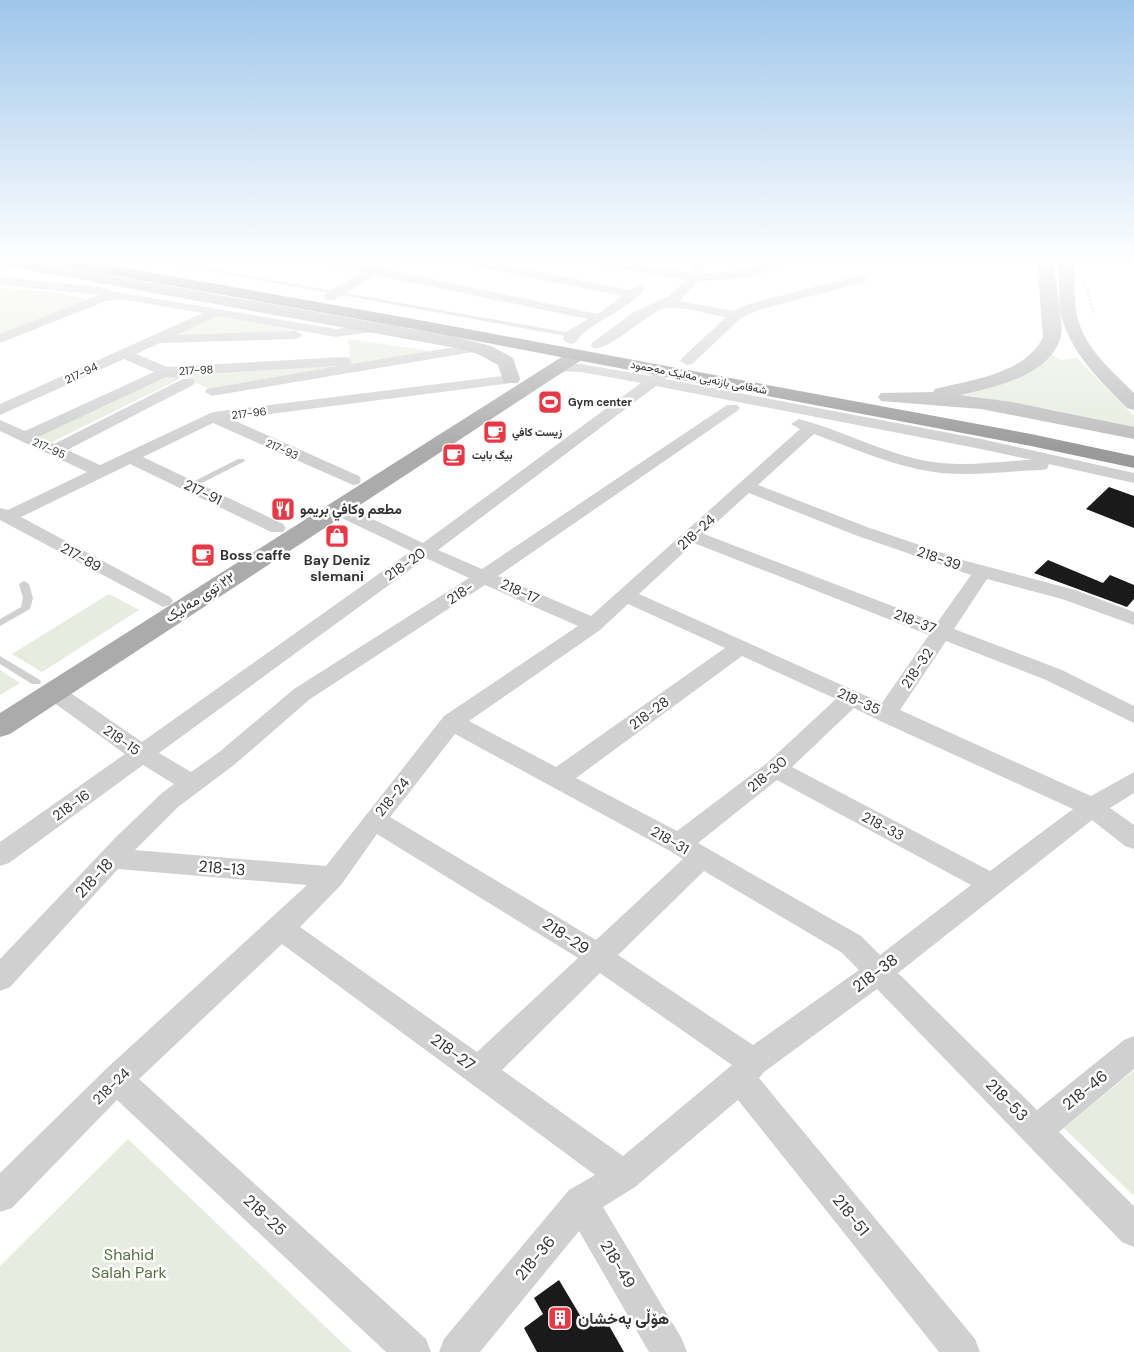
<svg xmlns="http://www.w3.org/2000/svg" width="1134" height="1352" viewBox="0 0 1134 1352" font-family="'DM Sans',Vazirmatn,sans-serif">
<rect width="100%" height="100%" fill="#fff"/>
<!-- green -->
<g fill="#e6ecdf">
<polygon points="0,288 47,291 86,299 81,304 0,335"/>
<polygon points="220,315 296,331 168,338"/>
<polygon points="348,339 431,351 351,366"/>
<polygon points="1051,354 1061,360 1077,358 1134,416 1134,428 1054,410 959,394"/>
<polygon points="330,364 332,367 327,370 213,391 175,372"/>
<polygon points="164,373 180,379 48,444 32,437"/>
<polygon points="109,594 139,610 42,672 12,654"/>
<polygon points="0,670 20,683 0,695"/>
<polygon points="1134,1070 1134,1196 1064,1128"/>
<polygon points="128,1139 352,1352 0,1352 0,1266"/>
</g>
<!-- building -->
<g fill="#1a1a1a">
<polygon points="1109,487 1134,496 1134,528 1086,509"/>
<polygon points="1048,560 1103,583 1110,575 1134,585 1134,599 1127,607 1034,573"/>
<polygon points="559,1280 584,1322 607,1322 624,1352 537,1352 524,1328 543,1314 534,1298"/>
</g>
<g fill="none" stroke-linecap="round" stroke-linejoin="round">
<!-- path -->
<polyline stroke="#cdcdcd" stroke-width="2" stroke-dasharray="2 2" stroke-linecap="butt" points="1084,280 1094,313"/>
<!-- lane -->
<g fill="#d0d0d0" fill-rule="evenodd">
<polygon points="149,260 159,260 571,333 574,335 571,337"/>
<polygon points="238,459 244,459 245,461 192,488 186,488 185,486"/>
<polygon points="24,581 29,584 33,598 30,609 0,626 0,619 21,607 23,598 19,584"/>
<polygon points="0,656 40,680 41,682 40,684 32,684 0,664"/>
</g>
<!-- street -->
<g fill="#d0d0d0" fill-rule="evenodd">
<path d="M315,260H336L371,267L383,260H397L384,269L598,314L622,296L464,264L458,260H480L630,290L639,285L645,289C629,310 587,323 575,343L570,344L563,340L566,332L588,319L375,275L335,300H325L324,297L325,294L362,272L317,263Z"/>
<path d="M589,260H613L690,273L694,260H706L702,274L745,270L775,260H791L789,263L747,278L699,281L679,301L734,311L748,304L861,275L867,279L865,282L758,310L741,318L692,364L687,365L680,361L682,358L726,317C714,315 674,305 665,308C646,314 608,352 593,348L591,345L593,342L634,312L669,296L686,280L595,264Z"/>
<polygon points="0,277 99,287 115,292 336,329 408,319 415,323 408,327 336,337 218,316 176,335 296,331 303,335 296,339 160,343 136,354 167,367 345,357 350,358 352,364 473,344 480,348 473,352 212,396 205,392 207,389 338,366 181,375 179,378 166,377 38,437 54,444 183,379 193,379 195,382 193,385 67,450 100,465 213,412 511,375 518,379 511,383 231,419 359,476 361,480 359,484 353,485 213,423 143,457 283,524 286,528 283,532 271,532 130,464 21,517 170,597 173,601 170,605 163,607 0,520 0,508 8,510 87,472 0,431 0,420 25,431 154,372 124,359 0,415 0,404 203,313 120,299 106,301 0,343 0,334 99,295 0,285"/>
<path d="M556,364H581L650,376L666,367L673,371L665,379L981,439L1134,473V483L1049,464L1047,469L1041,470C1006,471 969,477 934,472C892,466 853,448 814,434L758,485L867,527L966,561L1075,590L1134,612V625L1062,599L987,579L954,629L1062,670L1134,706V723L1046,680L946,641L900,710L1091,796L1134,772V793L1110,808L1134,825V849L1125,846L1092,820L898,973L1037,1110L1124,1040L1134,1036V1069L1059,1132L1134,1206V1247L1122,1242L877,989L764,1072L759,1078L975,1339L980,1352H939L738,1100L635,1187L603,1207L682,1339L687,1352H649L579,1231L480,1352H439L444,1339L569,1190L595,1175L282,944L139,1079L426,1339L431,1352H386L117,1100L12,1208L0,1212V1173L106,1069L307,885L118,869L10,987L0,991V959L116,837L162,793L174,784L143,765L9,863L0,866V842L125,754L46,697L43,692L46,687L54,685L62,687L142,742L411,551L331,513L328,509L331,505H343L423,543L641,383L581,372L551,371L549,368ZM656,386L981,449L1032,460C999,461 966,467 933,462C886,455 845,431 799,419L791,424L800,429L591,616L498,576L737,411L740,408L737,405H727L482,569L438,550ZM749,493L855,535L971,575L937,623L704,534ZM694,543L929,635L882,703L639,594ZM426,558L469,578L294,689L218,753L191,772L159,753ZM485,585L578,626L444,716L326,866L135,850L178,807L234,765L310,699ZM628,604L725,648L556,767L469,721L600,630ZM742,656L836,699L767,763L677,831L576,778ZM854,708L878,720L1073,809L990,871L792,767ZM455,734L670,851L683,859L596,940L390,817ZM777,780L971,885L880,955L861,936L698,843ZM377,834L578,958L477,1052L300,927L341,885ZM704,871L841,952L859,970L753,1045L618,955ZM600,973L732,1065L623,1156L502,1070Z"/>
</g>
<!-- secondary -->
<g fill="#bdbdbd" fill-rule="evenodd">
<polygon points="0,260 23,260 456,337 491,346 513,358 520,379 518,383 504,383 498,365 478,354 456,348 0,265"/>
<path d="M1037,260H1053L1060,310L1058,260H1074C1075,277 1074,295 1076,311C1082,346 1110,369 1134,393V410L1127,408C1098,378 1071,354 1060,312C1061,320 1063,331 1060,339C1048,377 993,387 960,395L1012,402L1134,427V439L981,409L881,401L878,397L881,393L933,392L935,389C970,380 1026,374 1043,337Z"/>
</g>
<!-- primary -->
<polygon fill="#ababab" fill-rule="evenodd" points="577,350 583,351 586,355 583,359 10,734 0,737 0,713 571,351"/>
<!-- highway -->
<g fill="#9a9a9a" fill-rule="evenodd">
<polygon points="18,260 37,260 50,268 42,273 21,263"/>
<polygon points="49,260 80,260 408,318 1031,434 1134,456 1134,468 1031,446 408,328 56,265 51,263"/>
</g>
</g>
<!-- sky -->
<linearGradient id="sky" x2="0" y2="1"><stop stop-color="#9ec6ea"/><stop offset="0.58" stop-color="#fff"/><stop offset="1" stop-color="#fff" stop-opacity="0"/></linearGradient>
<rect width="1134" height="449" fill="url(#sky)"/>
<!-- icons -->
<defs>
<g id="stadium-square" transform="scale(1.25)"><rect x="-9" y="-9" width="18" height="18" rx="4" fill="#e63946" stroke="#fff"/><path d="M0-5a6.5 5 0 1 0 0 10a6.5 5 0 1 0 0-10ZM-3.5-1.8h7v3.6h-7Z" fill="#fff"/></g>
<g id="cafe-square" transform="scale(1.25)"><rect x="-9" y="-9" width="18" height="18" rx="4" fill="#e63946" stroke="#fff"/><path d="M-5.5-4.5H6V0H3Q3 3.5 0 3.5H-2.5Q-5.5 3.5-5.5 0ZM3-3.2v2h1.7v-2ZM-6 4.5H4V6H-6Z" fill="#fff"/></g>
<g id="restaurant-square" transform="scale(1.25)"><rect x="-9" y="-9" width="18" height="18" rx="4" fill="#e63946" stroke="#fff"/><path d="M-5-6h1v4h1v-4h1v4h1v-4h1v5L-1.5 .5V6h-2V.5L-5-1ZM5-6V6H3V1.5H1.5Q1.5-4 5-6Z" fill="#fff"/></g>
<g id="shop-square" transform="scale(1.25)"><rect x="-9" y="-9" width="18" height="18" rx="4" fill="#e63946" stroke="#fff"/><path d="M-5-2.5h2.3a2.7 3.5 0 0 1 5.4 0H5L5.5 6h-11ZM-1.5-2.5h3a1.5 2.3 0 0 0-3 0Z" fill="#fff"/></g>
<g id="building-square" transform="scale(1.25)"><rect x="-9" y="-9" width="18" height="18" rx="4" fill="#e63946" stroke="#fff"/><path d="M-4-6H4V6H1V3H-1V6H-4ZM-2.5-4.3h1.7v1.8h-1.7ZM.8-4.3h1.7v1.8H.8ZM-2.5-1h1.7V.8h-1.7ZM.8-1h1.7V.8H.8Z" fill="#fff"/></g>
</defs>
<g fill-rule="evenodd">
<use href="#stadium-square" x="550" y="402"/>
<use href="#cafe-square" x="495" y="432"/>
<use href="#cafe-square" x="454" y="455"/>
<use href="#restaurant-square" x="283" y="509"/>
<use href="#shop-square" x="337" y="536"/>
<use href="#cafe-square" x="203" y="555"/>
<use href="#building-square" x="560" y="1318"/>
</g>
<g text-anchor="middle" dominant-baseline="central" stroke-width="5" stroke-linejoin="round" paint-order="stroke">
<!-- far-street labels -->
<g font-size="11" fill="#333" stroke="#fff">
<text transform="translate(196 370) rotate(-3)">217-98</text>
<text transform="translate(81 373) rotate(-25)">217-94</text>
<text transform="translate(699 377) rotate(11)">شەقامی بازنەیی مەلیک مەحمود</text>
<text transform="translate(249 413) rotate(-7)">217-96</text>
<text transform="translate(49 448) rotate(24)">217-95</text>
<text transform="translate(282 449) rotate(24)">217-93</text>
</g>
<!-- far-poi labels -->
<g font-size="11" font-weight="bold" fill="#333" stroke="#fff" text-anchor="start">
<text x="568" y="402">Gym center</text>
<text x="512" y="432">زيست كافي</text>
<text x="472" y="455">بیگ بایت</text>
</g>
<!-- street labels -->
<g font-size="14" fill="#333" stroke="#fff">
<text transform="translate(203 492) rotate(26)">217-91</text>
<text transform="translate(696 532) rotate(-42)">218-24</text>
<text transform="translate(81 557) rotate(29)">217-89</text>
<text transform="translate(939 558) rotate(19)">218-39</text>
<text transform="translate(405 564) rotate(-35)">218-20</text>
<text transform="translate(520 591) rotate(24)">218-17</text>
<text transform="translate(460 593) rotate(-33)">218-</text>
<text transform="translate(200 597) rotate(-33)">٢٢ توی مەلیک</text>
<text transform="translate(915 621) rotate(21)">218-37</text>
<text transform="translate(917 668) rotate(-56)">218-32</text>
<text transform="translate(859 701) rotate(24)">218-35</text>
<text transform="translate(649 713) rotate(-36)">218-28</text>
<text transform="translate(122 740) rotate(35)">218-15</text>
<text transform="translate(767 774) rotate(-40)">218-30</text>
<text transform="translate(392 797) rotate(-51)">218-24</text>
<text transform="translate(71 805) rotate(-36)">218-16</text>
<text transform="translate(883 826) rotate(28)">218-33</text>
<text transform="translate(670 840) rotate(30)">218-31</text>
<text transform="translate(111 1086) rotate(-44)">218-24</text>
</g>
<!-- poi labels -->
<g font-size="14" font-weight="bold" fill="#333" stroke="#fff" text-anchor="start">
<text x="300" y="509">مطعم وكافي بريمو</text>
<text x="220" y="555">Boss caffe</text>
<text x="337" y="560" text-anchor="middle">Bay Deniz<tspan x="337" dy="16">slemani</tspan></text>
</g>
<!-- near-street labels -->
<g font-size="16" fill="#333" stroke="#fff">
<text transform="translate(222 868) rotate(5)">218-13</text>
<text transform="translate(94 878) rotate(-47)">218-18</text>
<text transform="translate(566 936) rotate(33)">218-29</text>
<text transform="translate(875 973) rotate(-37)">218-38</text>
<text transform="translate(453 1052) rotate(36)">218-27</text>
<text transform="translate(1085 1090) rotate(-39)">218-46</text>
<text transform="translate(1007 1100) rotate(45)">218-53</text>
<text transform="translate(265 1215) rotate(43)">218-25</text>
<text transform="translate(851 1215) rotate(51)">218-51</text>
<text transform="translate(535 1258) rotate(-50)">218-36</text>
<text transform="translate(618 1264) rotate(59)">218-49</text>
</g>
<!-- near-park labels -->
<g font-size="16" fill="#56703f" stroke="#fff">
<text x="129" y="1254">Shahid<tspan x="129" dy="18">Salah Park</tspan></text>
</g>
<!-- near-poi labels -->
<g font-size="16" font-weight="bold" fill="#333" stroke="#fff" text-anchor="start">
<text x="578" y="1318">هۆڵی پەخشان</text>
</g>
</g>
</svg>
